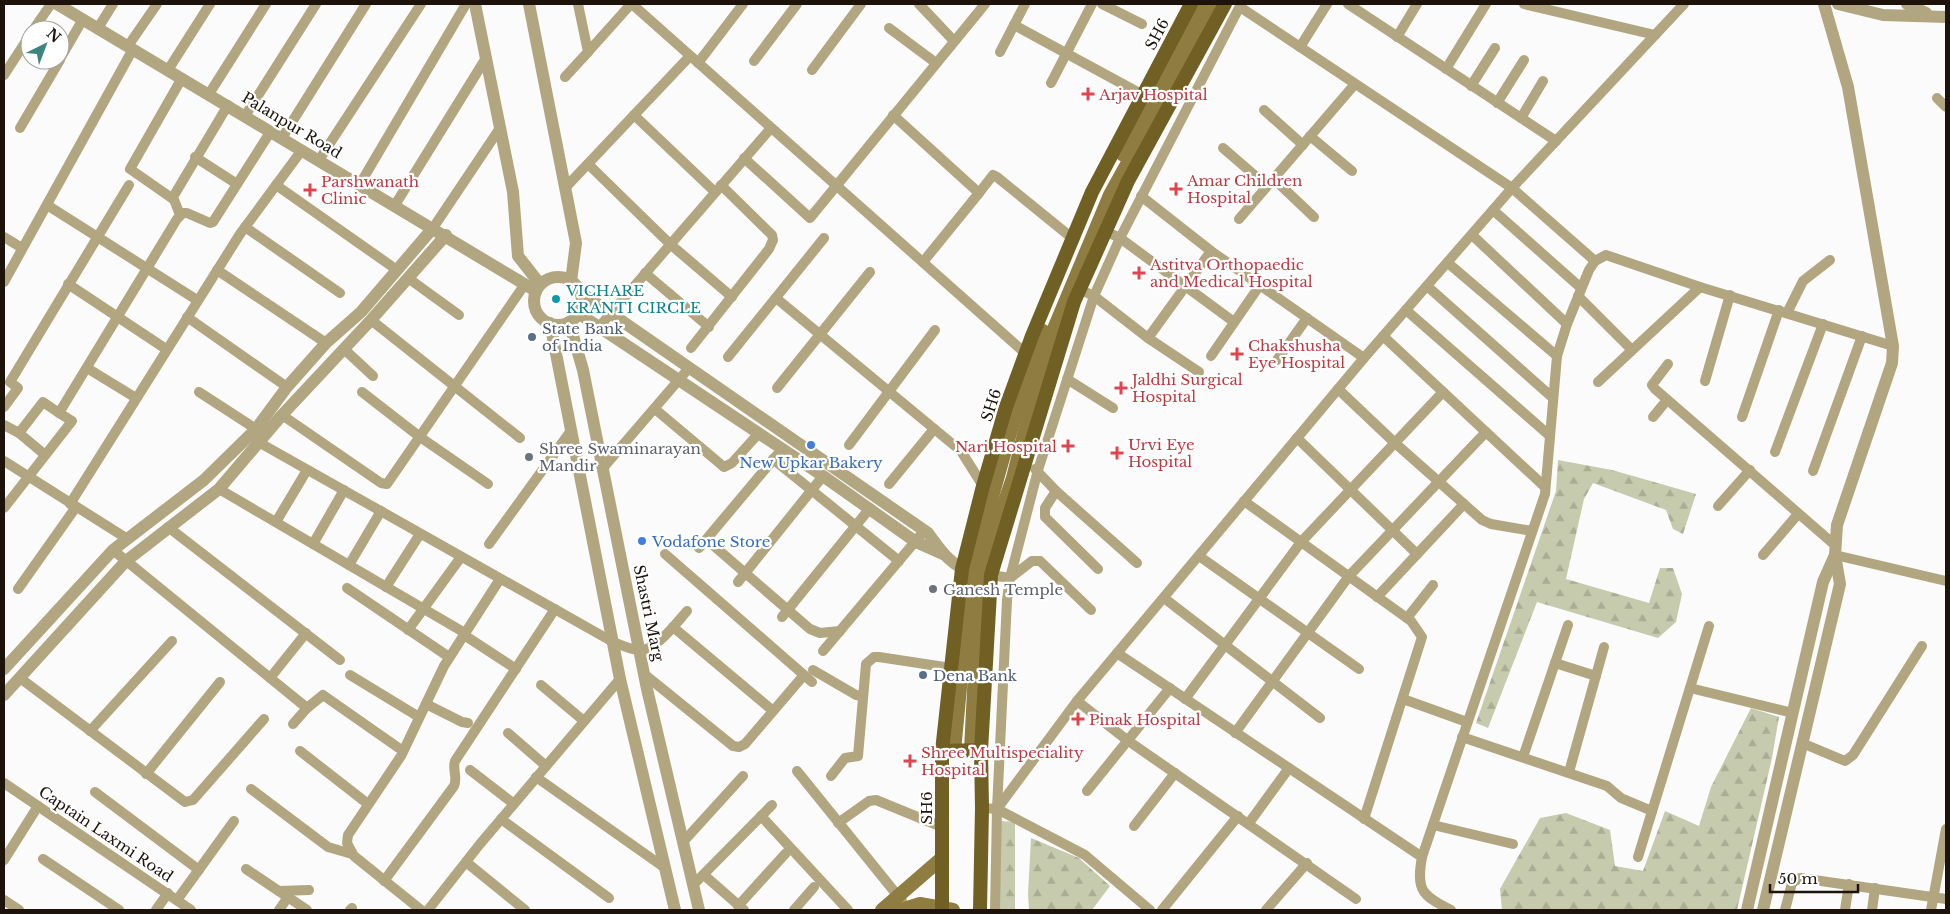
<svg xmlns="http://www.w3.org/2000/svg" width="1950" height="914" viewBox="0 0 1950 914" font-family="'Libre Baskerville',serif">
<defs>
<pattern id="forest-firs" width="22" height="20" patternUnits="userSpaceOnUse" patternTransform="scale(1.25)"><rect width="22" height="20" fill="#c7cbad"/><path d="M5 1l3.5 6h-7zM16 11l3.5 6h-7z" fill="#aaad94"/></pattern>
</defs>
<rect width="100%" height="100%" fill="#fbfbfb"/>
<!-- forest -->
<g fill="url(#forest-firs)">
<polygon points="1558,460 1612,470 1696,494 1683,534 1673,529 1666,510 1593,483 1584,499 1566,579 1649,603 1660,568 1673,568 1682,594 1676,622 1658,638 1537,602 1488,728 1476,723 1556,491"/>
<polygon points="1751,708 1779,717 1772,758 1737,910 1502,910 1500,889 1540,818 1566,813 1610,830 1615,866 1643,871 1665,811 1699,826 1711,787"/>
<polygon points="1001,821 1015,822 1015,910 998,910"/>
<polygon points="1031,838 1079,858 1110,886 1092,910 1029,910 1028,894"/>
</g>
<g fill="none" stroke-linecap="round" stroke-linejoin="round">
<!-- minor -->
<g stroke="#b1a680" stroke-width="10">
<polyline points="632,4 1025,353"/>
<polyline points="919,4 954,41"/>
<polyline points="1102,4 1142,24"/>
<polyline points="1348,4 1556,141"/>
<polyline points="1524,4 1655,35"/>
<polyline points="1240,7 1512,188 1595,261"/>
<polyline points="1014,25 1143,95"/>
<polyline points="98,28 113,4"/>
<polyline points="889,28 936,63"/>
<polyline points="33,30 51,4"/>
<polyline points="1397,37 1417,4"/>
<polyline points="128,46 157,4"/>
<polyline points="1300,47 1327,4"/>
<polyline points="588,52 631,4"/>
<polyline points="1000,52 1025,4"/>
<polyline points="60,59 83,19"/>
<polyline points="754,61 797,4"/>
<polyline points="698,63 743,4"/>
<polyline points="1446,69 1486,4"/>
<polyline points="168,70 210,4"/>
<polyline points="812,70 861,4"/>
<polyline points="4,75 30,35"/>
<polyline points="565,77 588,52 578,4"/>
<polyline points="1051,83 1092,4"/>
<polyline points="1471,86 1495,48"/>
<polyline points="209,94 266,4"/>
<polyline points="1937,98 1946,107"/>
<polyline points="1497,103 1524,60"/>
<polyline points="1264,110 1303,145"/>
<polyline points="634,115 715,192"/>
<polyline points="893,115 979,193 993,175 997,177 1072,238"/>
<polyline points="245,116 316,4"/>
<polyline points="1521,118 1543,81"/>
<polyline points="20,128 60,60"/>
<polyline points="1310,136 1352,171"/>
<polyline points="282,138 366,4"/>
<polyline points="1223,148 1267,186"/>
<polyline points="195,157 237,184"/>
<polyline points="744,158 810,218 985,4"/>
<polyline points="319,160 421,4"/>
<polyline points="588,164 670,244 732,297"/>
<polyline points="1274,179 1314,217"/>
<polyline points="360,184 466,4"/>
<polyline points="276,185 397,270"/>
<polyline points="565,188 690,56"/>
<polyline points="1141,196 1211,251 1364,358"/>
<polyline points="173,199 130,169 182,78"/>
<polyline points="47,205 197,300"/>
<polyline points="395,205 486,58"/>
<polyline points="1493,210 1581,288"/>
<polyline points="180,215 173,197 228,105"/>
<polyline points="1239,219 1355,84"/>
<polyline points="245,227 340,293"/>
<polyline points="433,228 500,128"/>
<polyline points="1105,231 1120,238 1234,322"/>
<polyline points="1472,235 1567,324"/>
<polyline points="4,237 22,248"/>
<polyline points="923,262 979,193"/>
<polyline points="1448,263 1557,356"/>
<polyline points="217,270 326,343"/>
<polyline points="645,273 709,327"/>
<polyline points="408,278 459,315"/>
<polyline points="4,282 133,49"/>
<polyline points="68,284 166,349"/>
<polyline points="1427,286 1553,398"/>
<polyline points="1079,289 1094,296 1148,338 1199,372"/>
<polyline points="1578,296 1632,350"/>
<polyline points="776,298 961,451 983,486"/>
<polyline points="1406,310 1550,436"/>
<polyline points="1787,313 1803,281 1830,260"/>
<polyline points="187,317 287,387"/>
<polyline points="371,320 520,438"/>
<polyline points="599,327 771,128"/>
<polyline points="1383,336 1545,487"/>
<polyline points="1148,338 1211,251"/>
<polyline points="691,348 769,249 773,240 772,235 721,185"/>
<polyline points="344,349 373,376"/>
<polyline points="1211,356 1260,285"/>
<polyline points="728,357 824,238"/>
<polyline points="1277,360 1307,318"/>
<polyline points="1668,364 1652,385 1655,389 1836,546"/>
<polyline points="87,368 136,398"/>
<polyline points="1067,379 1113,408"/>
<polyline points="1705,381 1730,295"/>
<polyline points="1598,382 1700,287"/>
<polyline points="777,388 870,272"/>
<polyline points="1338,389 1395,443 1482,520 1491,524 1532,531"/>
<polyline points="199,392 256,429"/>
<polyline points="362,392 420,437 488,484"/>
<polyline points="4,407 18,388 10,382 129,185"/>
<polyline points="655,409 724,467 732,463 759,433"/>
<polyline points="282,415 381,483 387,484 525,284"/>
<polyline points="1653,417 1667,400"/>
<polyline points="1742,417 1779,310"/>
<polyline points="4,425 19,433 44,454"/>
<polyline points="19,433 43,402 59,413 177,219 183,213 187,213 210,223 213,222 271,131"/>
<polyline points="1297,438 1417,554"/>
<path d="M260,443L613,642C621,645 631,650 639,650C655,652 677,622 687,611"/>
<polyline points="849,445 935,330"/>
<polyline points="1775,452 1823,324"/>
<polyline points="773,459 899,561"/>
<polyline points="4,461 126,538"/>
<polyline points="603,468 689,368"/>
<polyline points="1035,469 1056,491 1137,563"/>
<polyline points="1813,471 1862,336"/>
<polyline points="889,484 934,429"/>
<polyline points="219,489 465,633"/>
<polyline points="1056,491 1045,508 1045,517 1098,569"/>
<polyline points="1244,501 1411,621 1422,637 1364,819"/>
<polyline points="70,504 240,234 302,150"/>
<polyline points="1718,506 1750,470"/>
<polyline points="4,508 72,421 59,413"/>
<polyline points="276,522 307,470"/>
<polyline points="168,527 340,660"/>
<polyline points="707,540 810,629 820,633 840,631"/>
<polyline points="313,544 344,490"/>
<polyline points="489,544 570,432"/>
<polyline points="699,548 777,455"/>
<polyline points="113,550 307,708"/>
<polyline points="665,554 812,682"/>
<polyline points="1763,555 1798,514"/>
<polyline points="1835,555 1946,581"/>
<polyline points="1199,556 1359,669"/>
<polyline points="349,565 381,511"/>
<polyline points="991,575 1010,578 1032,561 1040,561 1091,610"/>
<polyline points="738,582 823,476"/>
<polyline points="386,587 420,534"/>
<polyline points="347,588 449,657"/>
<polyline points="18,589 76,507"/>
<polyline points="1377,597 1464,504"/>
<polyline points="1164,598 1320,718"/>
<polyline points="782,617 870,508"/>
<polyline points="1407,618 1433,585"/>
<polyline points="673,627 772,710"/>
<polyline points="408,630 461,557"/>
<polyline points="464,635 516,669"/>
<polyline points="823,651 924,531"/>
<polyline points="1117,653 1422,857"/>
<polyline points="1555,663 1596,676"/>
<polyline points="813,670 856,695 863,696"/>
<polyline points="644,674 733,746 739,747 745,744 804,675"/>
<polyline points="350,675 419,717"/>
<polyline points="20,678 185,802 193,800 264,719"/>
<polyline points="270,678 306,633"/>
<polyline points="541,685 584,721"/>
<polyline points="1690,688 1793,713"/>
<polyline points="1185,699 1301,542 1443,392"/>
<polyline points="1403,699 1467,722"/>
<polyline points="1077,701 1127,740 1356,899"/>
<polyline points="426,704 462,722 468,723"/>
<polyline points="293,724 307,708 323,695 403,751"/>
<polyline points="90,731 172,641"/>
<polyline points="508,733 546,766"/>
<polyline points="1235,733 1349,576 1486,432"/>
<polyline points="1462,737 1607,786 1621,798 1652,811"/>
<polyline points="1802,743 1845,761 1853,755 1922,646"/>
<polyline points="300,751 368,804"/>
<polyline points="1523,757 1568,625"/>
<polyline points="470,770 514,804"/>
<polyline points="797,771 902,901"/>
<polyline points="1569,772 1604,647"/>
<polyline points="146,774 220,682"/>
<polyline points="831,776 845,758 858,756 866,664 874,657 879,657 951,668"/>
<polyline points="536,777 665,868"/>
<polyline points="4,783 191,910"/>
<polyline points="251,789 328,847 352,854"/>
<polyline points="1087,791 1170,688"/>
<polyline points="95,792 199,870"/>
<polyline points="982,808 997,809 1077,701 1364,358 1512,188 1684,4"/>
<polyline points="997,809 1085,855 1150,910"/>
<polyline points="761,816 848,910"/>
<polyline points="501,819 609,898"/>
<polyline points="838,823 869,801 876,800 942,827"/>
<polyline points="1249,823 1289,768"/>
<polyline points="1433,825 1513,844"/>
<polyline points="1134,826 1175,773"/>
<polyline points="683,842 743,776"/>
<polyline points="1638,857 1709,626"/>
<polyline points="43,859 119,910"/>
<polyline points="4,860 38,806"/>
<polyline points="466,862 525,910"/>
<polyline points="246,869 307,910"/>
<polyline points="704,875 744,910"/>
<path d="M384,881L454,786C458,777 452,770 455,761L555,609"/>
<polyline points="693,885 772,805"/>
<polyline points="279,891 309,890"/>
<polyline points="4,900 19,910"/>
<polyline points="177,900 234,821"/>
<polyline points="738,906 786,853"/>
<polyline points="156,910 168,893"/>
<polyline points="279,910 288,897"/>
<polyline points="350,910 352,908"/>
<polyline points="421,910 354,856 347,843 348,835 401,756 444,666 500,579"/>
<polyline points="428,910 480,844 620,679"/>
<polyline points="794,910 814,887"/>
<polyline points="995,910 997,809 1007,600 1010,578 1038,470 1094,296 1120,238 1241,4"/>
<polyline points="1162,910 1238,816"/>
<polyline points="1266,910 1307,863"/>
<path d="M1451,910C1422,896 1416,890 1422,857L1545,494L1557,356L1567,324L1589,270L1595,261L1606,255L1700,287L1893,346"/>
<polyline points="1785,910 1792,883 1800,878 1946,899"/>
<polyline points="1845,910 1849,884"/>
<polyline points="1872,910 1875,888"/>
<polyline points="1931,910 1946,829"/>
</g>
<!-- tertiary -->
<g stroke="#b1a680" stroke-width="12">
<polyline points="57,4 536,291"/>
<polyline points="475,4 513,192 518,256 540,284"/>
<polyline points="529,4 576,243 571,281"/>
<polyline points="1838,4 1883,15 1946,17"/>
<polyline points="1907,4 1926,13"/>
<circle cx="558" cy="301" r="24"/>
<path d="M580,292L928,533C939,548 951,567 971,571"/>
<polyline points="578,313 823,476 916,542 943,554"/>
<polyline points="569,322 583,370 647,689 699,910"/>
<polyline points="550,323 620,679 675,910"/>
<polyline points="4,669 113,550 204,480 256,429 287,387 326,343 361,312 433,228"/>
<polyline points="4,695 126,561 219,489 282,415 371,320 446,235"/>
<polyline points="1747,910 1823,582 1835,555"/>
<polyline points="1763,910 1840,584 1835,555 1837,525 1892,363 1893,346 1848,87 1824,4"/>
</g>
<!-- secondary -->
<g stroke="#8e7c41" stroke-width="14">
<polyline points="1122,154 1202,4"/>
<polyline points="971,750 980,573 1013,478 1046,348 1110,195 1216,4"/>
<polyline points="954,751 971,571 1029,366 1043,331"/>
<polyline points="882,910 942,858"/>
<polyline points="901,910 920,904 953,910"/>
</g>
<!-- primary -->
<g stroke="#706023" stroke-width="14">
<polyline points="942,751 981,750"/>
<polyline points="942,910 942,751 962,569 983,486 1006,407 1032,336 1092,192 1191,4"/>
<polyline points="980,910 982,808 981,750 991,575 1074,302 1128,181 1225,4"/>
</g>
</g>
<!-- markers -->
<g fill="#e0444e" stroke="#fff" stroke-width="2">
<path d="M1085.5 86.5h5v5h5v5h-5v5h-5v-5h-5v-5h5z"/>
<path d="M1173.5 181.5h5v5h5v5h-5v5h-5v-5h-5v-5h5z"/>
<path d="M307.5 182.5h5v5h5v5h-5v5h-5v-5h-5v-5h5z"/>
<path d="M1136.5 265.5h5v5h5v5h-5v5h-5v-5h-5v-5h5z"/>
<path d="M1234.5 346.5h5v5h5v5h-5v5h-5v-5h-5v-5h5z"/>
<path d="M1118.5 380.5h5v5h5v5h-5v5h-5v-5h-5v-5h5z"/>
<path d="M1065.5 438.5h5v5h5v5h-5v5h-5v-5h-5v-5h5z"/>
<path d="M1114.5 445.5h5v5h5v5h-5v5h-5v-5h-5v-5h5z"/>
<path d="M1075.5 711.5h5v5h5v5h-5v5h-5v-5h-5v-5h5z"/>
<path d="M907.5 753.5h5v5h5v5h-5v5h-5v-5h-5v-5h5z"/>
</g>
<circle fill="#0f9aa8" stroke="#fff" stroke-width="2" cx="556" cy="299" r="5"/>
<g fill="#5c6f8a" stroke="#fff" stroke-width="2">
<circle cx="532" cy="337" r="5"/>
<circle cx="923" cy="675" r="5"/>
</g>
<g fill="#3f7fe0" stroke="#fff" stroke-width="2">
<circle cx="811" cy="445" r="5"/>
<circle cx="642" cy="541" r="5"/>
</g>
<g fill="#6b7280" stroke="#fff" stroke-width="2">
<circle cx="529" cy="457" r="5"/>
<circle cx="933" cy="589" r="5"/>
</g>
<g text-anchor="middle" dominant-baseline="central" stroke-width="4.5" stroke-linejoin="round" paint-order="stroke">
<!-- street labels -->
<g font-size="15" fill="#1d130b" stroke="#fff">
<text transform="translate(1157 34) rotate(-62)">SH6</text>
<text transform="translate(292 125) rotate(31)">Palanpur Road</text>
<text transform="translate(991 405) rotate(-72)">SH6</text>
<text transform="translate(649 613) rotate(78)">Shastri Marg</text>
<text transform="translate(926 808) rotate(-90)">SH6</text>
<text transform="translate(106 834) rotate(34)">Captain Laxmi Road</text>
</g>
<!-- health labels -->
<g font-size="15" fill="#be3a42" stroke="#fff" text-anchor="start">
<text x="1099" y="94">Arjav Hospital</text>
<text x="1187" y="180">Amar Children<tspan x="1187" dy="17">Hospital</tspan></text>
<text x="321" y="181">Parshwanath<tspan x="321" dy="17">Clinic</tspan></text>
<text x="1150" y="264">Astitva Orthopaedic<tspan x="1150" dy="17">and Medical Hospital</tspan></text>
<text x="1248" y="345">Chakshusha<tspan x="1248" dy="17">Eye Hospital</tspan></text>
<text x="1132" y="379">Jaldhi Surgical<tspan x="1132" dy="17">Hospital</tspan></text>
<text x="1128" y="444">Urvi Eye<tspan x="1128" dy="17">Hospital</tspan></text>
<text x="1057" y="446" text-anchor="end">Nari Hospital</text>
<text x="1089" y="719">Pinak Hospital</text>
<text x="921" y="752">Shree Multispeciality<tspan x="921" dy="17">Hospital</tspan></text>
</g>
<!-- culture labels -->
<g font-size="15" fill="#0d838f" stroke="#fff" text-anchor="start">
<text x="566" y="290">VICHARE<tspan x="566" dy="17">KRANTI CIRCLE</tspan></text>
</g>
<!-- service labels -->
<g font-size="15" fill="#4e5e75" stroke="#fff" text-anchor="start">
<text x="542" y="328">State Bank<tspan x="542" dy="17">of India</tspan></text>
<text x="933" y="675">Dena Bank</text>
</g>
<!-- worship labels -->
<g font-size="15" fill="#5b616d" stroke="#fff" text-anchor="start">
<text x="539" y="448">Shree Swaminarayan<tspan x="539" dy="17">Mandir</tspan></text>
<text x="943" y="589">Ganesh Temple</text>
</g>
<!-- shop labels -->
<g font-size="15" fill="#366cbe" stroke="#fff">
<text x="811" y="462">New Upkar Bakery</text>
<text x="652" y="541" text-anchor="start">Vodafone Store</text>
</g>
</g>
<!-- border -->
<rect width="1950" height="914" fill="none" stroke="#1d130b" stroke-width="10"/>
<!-- north arrow -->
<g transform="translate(45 45) rotate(42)"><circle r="24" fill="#ffffff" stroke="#a5a19d"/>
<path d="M0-4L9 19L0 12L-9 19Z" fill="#3d857f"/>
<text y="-8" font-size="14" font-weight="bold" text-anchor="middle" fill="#1d130b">N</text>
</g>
<!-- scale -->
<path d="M1770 884v8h88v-8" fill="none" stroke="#1d130b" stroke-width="2.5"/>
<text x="1778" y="884" font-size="15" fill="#1d130b" stroke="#ffffff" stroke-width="4" paint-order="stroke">50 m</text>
</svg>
